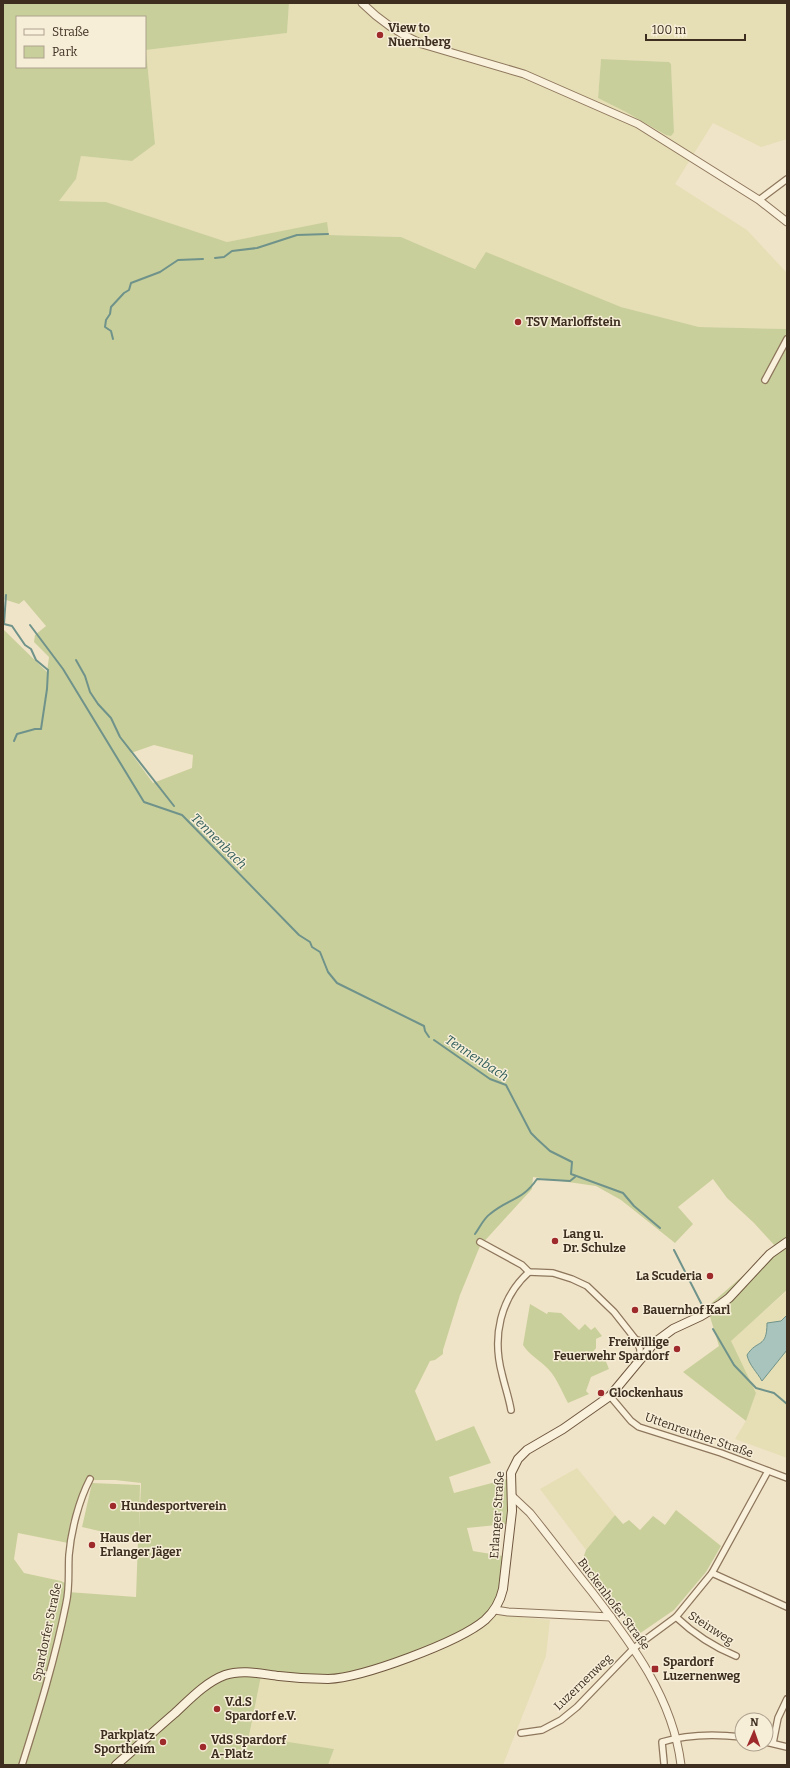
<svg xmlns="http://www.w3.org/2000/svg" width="790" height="1768" viewBox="0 0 790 1768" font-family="Bitter,serif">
<rect width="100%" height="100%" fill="#f0e4c8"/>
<!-- farmland -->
<g fill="#e6deb5" fill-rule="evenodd">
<path d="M289,3H787V139L761,147L713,123L675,184L747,230L787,273V329L699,327L621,307L486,253L475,269L401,237L329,235L327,223L227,242L106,202L59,201L76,179L81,156L132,161L155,144L146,50L287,33ZM601,59L669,62L671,64L674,132L598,98Z"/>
<polygon points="787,1291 787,1458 735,1439 746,1421 756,1393 730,1341"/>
<polygon points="577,1468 615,1515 586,1550 540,1489"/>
<polygon points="493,1610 500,1615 550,1620 546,1656 503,1765 328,1765 334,1749 249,1737 262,1671 400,1658 469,1628"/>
</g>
<!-- green -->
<g fill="#c9cf9b" fill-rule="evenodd">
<path d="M3,3H289L287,33L146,50L155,144L132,161L81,156L76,179L59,201L106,202L227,242L327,222L329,235L401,237L475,269L486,252L621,307L699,327L787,329V1290L731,1341L756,1393L746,1421L683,1372L719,1346L707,1307L776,1247L754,1223L727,1198L713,1179L678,1207L693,1224L675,1243L621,1200L596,1186L533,1177L532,1189L480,1246L460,1295L443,1350V1354L435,1360L430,1361L415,1391L436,1441L474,1426L491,1463L449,1477L454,1493L507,1479L509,1495L507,1524L467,1528L473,1551L503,1556L501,1587L493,1610L469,1628L400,1658L341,1674L317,1676L262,1671L249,1736L334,1749L328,1765H3V629L47,672L49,657L34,642L35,635L46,626L24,600L19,604L3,599ZM17,17H145V67H17ZM154,745L193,755L192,768L153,783L131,753ZM87,1480H115L141,1483L139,1530L140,1485L92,1483L82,1527L138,1540L136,1597L68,1592L67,1584L61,1581L24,1573L14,1559L18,1533L68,1543L70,1522Z"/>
<polygon points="601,59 669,62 671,64 674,132 671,136 666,135 626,112 598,98"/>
<path d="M530,1304L547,1314L548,1312L561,1313L579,1330L585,1324L591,1330L595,1327L602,1336L596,1339V1348L590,1356L603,1354L609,1369L591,1377L586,1391L589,1394L568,1403C561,1390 556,1375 544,1365C536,1358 529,1354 523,1345Z"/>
<polygon points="676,1510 721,1546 706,1572 674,1610 639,1634 580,1567 586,1550 615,1515 623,1524 629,1520 640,1530 653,1516 665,1525"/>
</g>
<!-- water -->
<path fill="#a9c4bc" stroke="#6f938a" d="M787,1315V1350L762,1381C757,1372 749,1365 747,1355C757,1339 767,1349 767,1323L781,1321Z"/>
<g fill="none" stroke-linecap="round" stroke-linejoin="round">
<!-- stream -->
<g stroke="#6f938a" stroke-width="2">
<polyline points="215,258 224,257 232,251 257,248 297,235 328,234"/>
<polyline points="113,339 111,331 105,327 106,320 110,314 111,307 124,293 129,290 131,283 160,272 178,260 203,259"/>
<polyline points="6,595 4,624 12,626 25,645 31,649 36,660 48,670 47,689 41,729 35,729 17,734 14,741"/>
<polyline points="30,625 63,669 144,802 182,815 185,818 299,935 310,942 312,947 320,952 328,972 337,983 424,1026 425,1031 429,1037"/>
<polyline points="76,660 85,676 90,692 98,704 111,718 120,737 174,806"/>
<polyline points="434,1040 490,1079 506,1085 531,1133 537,1139 550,1151 572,1162 571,1174 623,1193 634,1206 660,1228"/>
<path d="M475,1234C480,1227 484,1218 490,1214C509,1198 522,1201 537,1179L570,1181L575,1177"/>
<polyline points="674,1250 702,1305"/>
<polyline points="713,1329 734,1365 756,1388 774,1393 787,1404"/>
</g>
<!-- minor casing -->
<g stroke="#8d765c" stroke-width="8">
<g id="minor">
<polyline points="759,200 787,179"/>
<polyline points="765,380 787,339"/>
<polyline points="480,1242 522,1265 529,1272 553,1273 572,1279 587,1286 614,1312 636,1340 640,1349 640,1359"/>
<polyline points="636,1340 654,1343"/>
<polyline points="610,1396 631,1421 639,1427 721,1453 787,1478"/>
<path d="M511,1410C509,1398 505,1387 502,1374C492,1337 500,1298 529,1272"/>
<polyline points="712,1573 787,1607"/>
<path d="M676,1617C694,1634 714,1647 736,1656"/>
<polyline points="521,1733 542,1730 561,1720 577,1707 634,1648 676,1617 712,1573 768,1471"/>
<polyline points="766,1742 787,1747"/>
<polyline points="773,1743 778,1718 787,1699"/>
<path d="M664,1763L662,1742C688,1734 715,1734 742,1737"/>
<path d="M22,1765C39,1711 55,1659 66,1604C70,1587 68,1571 69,1555C71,1531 79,1500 90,1479"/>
</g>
</g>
<!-- tertiary casing -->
<g stroke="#8d765c" stroke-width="9">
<g id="tertiary">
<path d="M362,3C380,21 399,34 422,44L524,74L638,124L759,200L787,222"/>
<path d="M513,1497L530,1513C551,1539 571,1566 592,1592C632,1644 673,1698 681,1765"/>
<polyline points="495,1610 508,1612 611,1617"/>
</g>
</g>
<!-- secondary casing -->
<g stroke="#6f573f" stroke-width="10">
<path id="secondary" d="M116,1765C136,1748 155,1730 175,1713C190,1699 206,1682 225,1675C242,1669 262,1674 279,1676C295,1678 312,1679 328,1679C362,1678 459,1642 485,1620C495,1611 500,1602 503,1589L512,1511L511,1473L518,1459L527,1450L563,1429L610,1396L654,1343L673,1329L701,1316L721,1304L729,1298L770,1254L787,1242"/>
</g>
<!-- minor -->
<use href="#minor" stroke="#faf1dc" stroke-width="5.5"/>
<!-- tertiary -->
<use href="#tertiary" stroke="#faf1dc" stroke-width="7"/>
<!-- secondary -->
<use href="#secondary" stroke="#faf1dc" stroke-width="8"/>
</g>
<!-- markers -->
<g fill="#9e2a2b" stroke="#f7eed8" stroke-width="1.5">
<circle cx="380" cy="35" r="4"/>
<circle cx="518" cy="322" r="4"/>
<circle cx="555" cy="1241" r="4"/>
<circle cx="710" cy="1276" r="4"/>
<circle cx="635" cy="1310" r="4"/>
<circle cx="677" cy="1349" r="4"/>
<circle cx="601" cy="1393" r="4"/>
<circle cx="113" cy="1506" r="4"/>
<circle cx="92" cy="1545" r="4"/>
<rect x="651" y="1665" width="8" height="8" rx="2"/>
<circle cx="217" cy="1709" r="4"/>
<circle cx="163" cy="1742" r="4"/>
<circle cx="203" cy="1747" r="4"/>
</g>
<g text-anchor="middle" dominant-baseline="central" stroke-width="3" stroke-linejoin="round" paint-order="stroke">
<!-- poi labels -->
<g font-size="12" font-weight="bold" fill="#3d2e20" stroke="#f7eed8" text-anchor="start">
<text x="388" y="28">View to<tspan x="388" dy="14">Nuernberg</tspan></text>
<text x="526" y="322">TSV Marloffstein</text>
<text x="563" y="1234">Lang u.<tspan x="563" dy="14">Dr. Schulze</tspan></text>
<text x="702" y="1276" text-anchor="end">La Scuderia</text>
<text x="643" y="1310">Bauernhof Karl</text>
<text x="669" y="1342" text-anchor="end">Freiwillige<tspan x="669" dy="14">Feuerwehr Spardorf</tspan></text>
<text x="609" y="1393">Glockenhaus</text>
<text x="121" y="1506">Hundesportverein</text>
<text x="100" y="1538">Haus der<tspan x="100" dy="14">Erlanger Jäger</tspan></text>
<text x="663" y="1662">Spardorf<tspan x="663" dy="14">Luzernenweg</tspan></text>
<text x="225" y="1702">V.d.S<tspan x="225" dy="14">Spardorf e.V.</tspan></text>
<text x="155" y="1735" text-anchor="end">Parkplatz<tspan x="155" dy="14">Sportheim</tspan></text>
<text x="211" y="1740">VdS Spardorf<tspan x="211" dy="14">A-Platz</tspan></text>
</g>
<!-- street labels -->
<g font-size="12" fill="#3d2e20" stroke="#f7eed8">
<text transform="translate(699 1435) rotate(19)">Uttenreuther Straße</text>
<text transform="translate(497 1515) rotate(-86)">Erlanger Straße</text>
<text transform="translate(614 1604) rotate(53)">Buckenhofer Straße</text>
<text transform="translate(711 1628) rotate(33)">Steinweg</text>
<text transform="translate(47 1632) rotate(-78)">Spardorfer Straße</text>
<text transform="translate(583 1682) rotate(-44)">Luzernenweg</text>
</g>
<!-- water labels -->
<g font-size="13" font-style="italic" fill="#2f5d5a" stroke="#f7eed8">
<text transform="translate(219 841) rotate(45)">Tennenbach</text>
<text transform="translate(477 1058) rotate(33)">Tennenbach</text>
</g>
</g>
<!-- border -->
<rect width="790" height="1768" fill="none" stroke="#3d2e20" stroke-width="8"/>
<!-- legend -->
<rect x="16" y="16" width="130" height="52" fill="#f7eed8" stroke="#ada18e"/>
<rect x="24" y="29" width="20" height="6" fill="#faf1dc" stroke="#ada18e"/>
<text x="52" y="36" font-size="12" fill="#3d2e20">Straße</text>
<rect x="24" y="46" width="20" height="12" fill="#c9cf9b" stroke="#ada18e"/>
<text x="52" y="56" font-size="12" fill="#3d2e20">Park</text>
<!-- north arrow -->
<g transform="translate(754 1732) rotate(2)"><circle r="19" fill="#f7eed8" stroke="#ada18e"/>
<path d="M0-3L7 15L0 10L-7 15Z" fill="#9e2a2b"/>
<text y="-6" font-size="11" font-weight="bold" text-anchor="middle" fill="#3d2e20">N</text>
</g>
<!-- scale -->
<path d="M646 34v6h99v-6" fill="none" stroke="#3d2e20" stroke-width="2"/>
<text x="652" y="34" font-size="12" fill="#3d2e20" stroke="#f7eed8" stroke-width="3" paint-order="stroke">100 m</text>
</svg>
